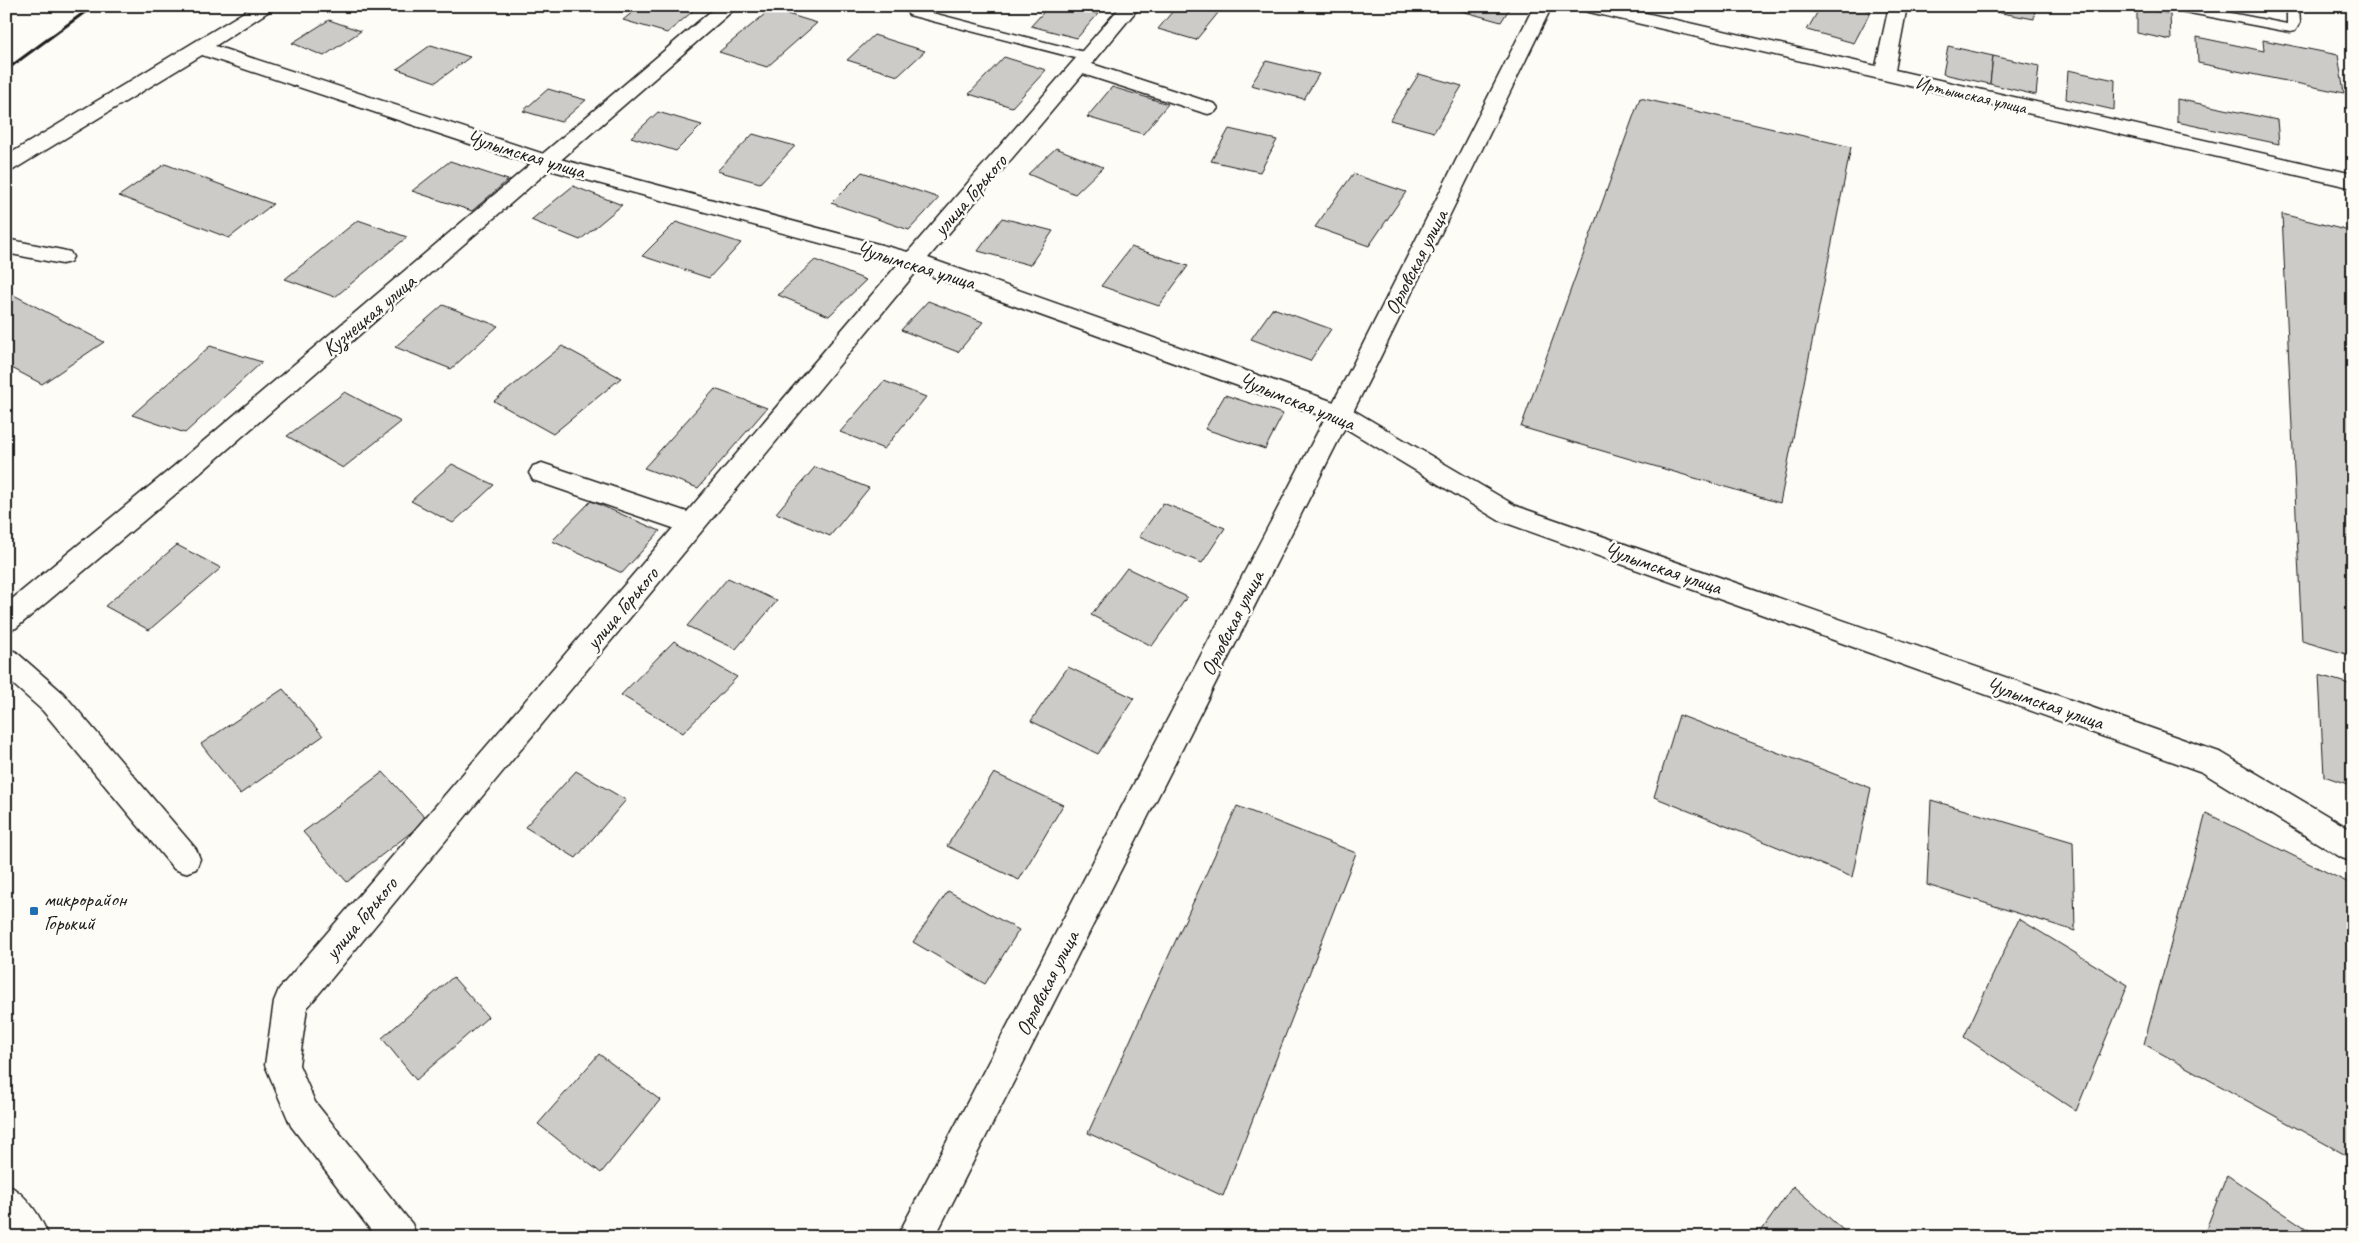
<svg xmlns="http://www.w3.org/2000/svg" width="2359" height="1243" viewBox="0 0 2359 1243" font-family="Caveat,sans-serif">
<rect width="100%" height="100%" fill="#fdfcf7"/>
<filter id="ink" filterUnits="userSpaceOnUse"><feTurbulence type="fractalNoise" baseFrequency=".02" numOctaves="2"/><feDisplacementMap in="SourceGraphic" scale="10" xChannelSelector="R" yChannelSelector="G"/><feConvolveMatrix kernelMatrix="1 2 1 2 8 2 1 2 1" color-interpolation-filters="sRGB"/></filter>
<g filter="url(#ink)">
<!-- building -->
<g fill="#cccbc8" stroke="#1c1c1c">
<polygon points="640,6 699,6 667,33 623,20"/>
<polygon points="1049,6 1069,6 1098,14 1077,38 1031,26"/>
<polygon points="1177,6 1191,6 1218,13 1196,40 1158,29"/>
<polygon points="1444,6 1511,6 1501,22"/>
<polygon points="1821,6 1855,6 1871,11 1854,43 1807,30"/>
<polygon points="1996,6 2035,6 2034,19 1996,12"/>
<polygon points="2137,8 2170,14 2171,40 2137,33"/>
<polygon points="771,9 817,23 767,67 719,52"/>
<polygon points="329,20 361,31 324,56 292,43"/>
<polygon points="874,35 925,51 898,76 847,60"/>
<polygon points="2197,37 2264,51 2263,40 2338,55 2344,93 2198,63"/>
<polygon points="431,45 470,57 436,82 397,69"/>
<polygon points="1948,46 1993,56 1990,84 1943,74"/>
<polygon points="1993,56 2039,66 2036,95 1990,84"/>
<polygon points="1004,57 1046,70 1012,107 969,94"/>
<polygon points="1266,61 1319,74 1304,99 1251,85"/>
<polygon points="2068,70 2115,80 2114,110 2066,99"/>
<polygon points="1419,74 1462,86 1434,132 1390,120"/>
<polygon points="1112,87 1168,104 1143,134 1087,117"/>
<polygon points="548,89 586,100 561,122 523,111"/>
<polygon points="1640,98 1851,147 1780,503 1521,427"/>
<polygon points="2177,99 2277,120 2279,144 2177,122"/>
<polygon points="658,112 702,125 676,151 631,137"/>
<polygon points="1229,129 1277,140 1260,172 1211,161"/>
<polygon points="753,134 795,146 760,183 717,171"/>
<polygon points="1056,148 1103,167 1075,194 1028,174"/>
<polygon points="450,161 508,180 472,211 412,191"/>
<polygon points="165,164 273,204 229,238 119,196"/>
<polygon points="862,172 939,198 909,230 831,203"/>
<polygon points="1353,174 1406,192 1369,246 1315,227"/>
<polygon points="573,186 622,205 580,240 531,220"/>
<polygon points="2282,214 2353,232 2353,656 2302,641"/>
<polygon points="1002,218 1053,231 1030,265 978,251"/>
<polygon points="358,220 407,237 335,297 285,279"/>
<polygon points="676,222 741,243 709,278 642,256"/>
<polygon points="1131,247 1188,266 1159,306 1101,286"/>
<polygon points="815,260 866,280 829,316 778,295"/>
<polygon points="6,291 104,342 42,384 6,365"/>
<polygon points="928,301 983,322 958,352 901,330"/>
<polygon points="443,305 498,326 451,369 395,347"/>
<polygon points="1273,308 1331,329 1310,361 1251,339"/>
<polygon points="210,346 262,362 185,433 132,415"/>
<polygon points="562,346 621,378 553,434 494,401"/>
<polygon points="884,381 926,397 884,449 840,432"/>
<polygon points="715,389 767,408 698,488 644,468"/>
<polygon points="345,392 401,422 343,468 287,436"/>
<polygon points="1225,395 1283,414 1265,449 1205,429"/>
<polygon points="452,464 494,485 453,523 411,501"/>
<polygon points="815,467 869,488 830,536 776,513"/>
<polygon points="591,501 660,531 622,573 552,541"/>
<polygon points="1163,503 1225,528 1202,563 1139,537"/>
<polygon points="177,545 221,568 149,630 105,606"/>
<polygon points="1127,568 1187,597 1152,646 1091,615"/>
<polygon points="728,578 777,601 736,649 687,626"/>
<polygon points="674,641 737,677 683,733 621,695"/>
<polygon points="1068,667 1134,698 1098,754 1031,721"/>
<polygon points="2319,675 2353,685 2353,786 2324,776"/>
<polygon points="283,689 323,736 240,794 201,744"/>
<polygon points="1679,715 1871,788 1852,877 1654,797"/>
<polygon points="576,771 626,800 576,858 525,827"/>
<polygon points="383,772 427,820 347,882 303,832"/>
<polygon points="994,773 1063,805 1019,880 947,846"/>
<polygon points="1931,800 2073,842 2075,931 1927,885"/>
<polygon points="1237,806 1356,853 1223,1196 1088,1133"/>
<polygon points="2206,813 2353,885 2353,1159 2144,1044"/>
<polygon points="948,891 1019,930 985,984 913,942"/>
<polygon points="2019,919 2128,985 2076,1111 1964,1037"/>
<polygon points="453,977 488,1017 416,1080 382,1038"/>
<polygon points="599,1054 660,1100 601,1173 538,1124"/>
<polygon points="2227,1175 2319,1237 2203,1237"/>
<polygon points="1793,1186 1851,1237 1757,1237"/>
</g>
<g fill="none" stroke-linecap="round" stroke-linejoin="round">
<!-- lane casing -->
<g stroke="#1c1c1c" stroke-width="3">
<g id="lane">
<polygon points="2168,6 2195,6 2287,24 2287,6 2299,6 2300,23 2295,31 2290,32 2174,10"/>
<polygon points="913,8 1092,54 1094,57 1087,61 909,15 907,12"/>
</g>
</g>
<!-- street casing -->
<g stroke="#1c1c1c" stroke-width="3">
<g id="street">
<polygon points="254,6 277,6 215,46 556,158 908,252 1121,6 1140,6 1092,64 1215,104 1218,108 1215,112 1208,114 1201,112 1083,74 928,258 1348,407 1516,506 2222,753 2353,831 2353,862 2342,858 2202,772 1498,520 1330,419 917,271 307,1008 299,1065 315,1102 412,1224 417,1237 376,1237 291,1126 265,1065 274,1001 279,989 673,528 533,480 529,473 533,466 542,463 687,512 898,264 542,168 202,55 13,170 6,172 6,156"/>
<polygon points="1580,6 1615,6 1876,66 1889,6 1907,6 1895,70 2353,174 2353,188 1589,12 1582,10"/>
<polygon points="6,239 62,250 70,252 73,257 70,262 62,264 6,253"/>
<polygon points="6,648 16,652 63,693 196,849 200,859 196,869 185,873 174,869 43,711 6,678"/>
</g>
</g>
<!-- secondary casing -->
<g stroke="#1c1c1c" stroke-width="3">
<g id="secondary">
<polygon points="717,6 738,6 191,481 16,628 6,631 6,604 173,467"/>
<polygon points="1534,6 1552,6 1373,372 935,1237 897,1237 1349,372"/>
</g>
</g>
<!-- primary casing -->
<g stroke="#1c1c1c" stroke-width="3">
<path id="primary" d="M6,1184C26,1193 41,1217 49,1237H9L6,1233Z"/>
</g>
<!-- lane -->
<use href="#lane" fill="#fdfcf7" fill-rule="evenodd"/>
<!-- street -->
<use href="#street" fill="#fdfcf7" fill-rule="evenodd"/>
<!-- secondary -->
<use href="#secondary" fill="#fdfcf7" fill-rule="evenodd"/>
<!-- primary -->
<use href="#primary" fill="#fdfcf7" fill-rule="evenodd"/>
<!-- rail -->
<polyline stroke="#1c1c1c" stroke-width="3" points="6,70 93,6"/>
</g>
</g>
<!-- markers -->
<rect fill="#1f6fb2" stroke="#fdfcf7" stroke-width="2" x="29" y="906" width="10" height="10" rx="2.5"/>
<g text-anchor="middle" dominant-baseline="central" stroke-width="5" stroke-linejoin="round" paint-order="stroke">
<!-- far-street labels -->
<g font-size="18" fill="#1c1c1c" stroke="#fdfcf7">
<text transform="translate(1971 95) rotate(13)">Иртышская улица</text>
</g>
<!-- street labels -->
<g font-size="21" fill="#1c1c1c" stroke="#fdfcf7">
<text transform="translate(526 154) rotate(17)">Чулымская улица</text>
<text transform="translate(970 195) rotate(-49)">улица Горького</text>
<text transform="translate(1416 262) rotate(-63)">Орловская улица</text>
<text transform="translate(916 265) rotate(17)">Чулымская улица</text>
<text transform="translate(369 315) rotate(-40)">Кузнецкая улица</text>
<text transform="translate(1297 401) rotate(22)">Чулымская улица</text>
<text transform="translate(1663 568) rotate(19)">Чулымская улица</text>
<text transform="translate(622 608) rotate(-50)">улица Горького</text>
<text transform="translate(1232 623) rotate(-63)">Орловская улица</text>
<text transform="translate(2045 703) rotate(19)">Чулымская улица</text>
<text transform="translate(361 918) rotate(-50)">улица Горького</text>
<text transform="translate(1047 983) rotate(-63)">Орловская улица</text>
</g>
<!-- poi labels -->
<g font-size="21" fill="#1c1c1c" stroke="#fdfcf7" text-anchor="start">
<text x="44" y="899">микрорайон<tspan x="44" dy="24">Горький</tspan></text>
</g>
</g>
<!-- margin -->
<rect width="2359" height="1243" fill="none" stroke="#fdfcf7" stroke-width="25"/>
<rect x="12" y="12" width="2334" height="1218" fill="none" stroke="#1c1c1c" stroke-width="2" filter="url(#ink)"/>
</svg>
